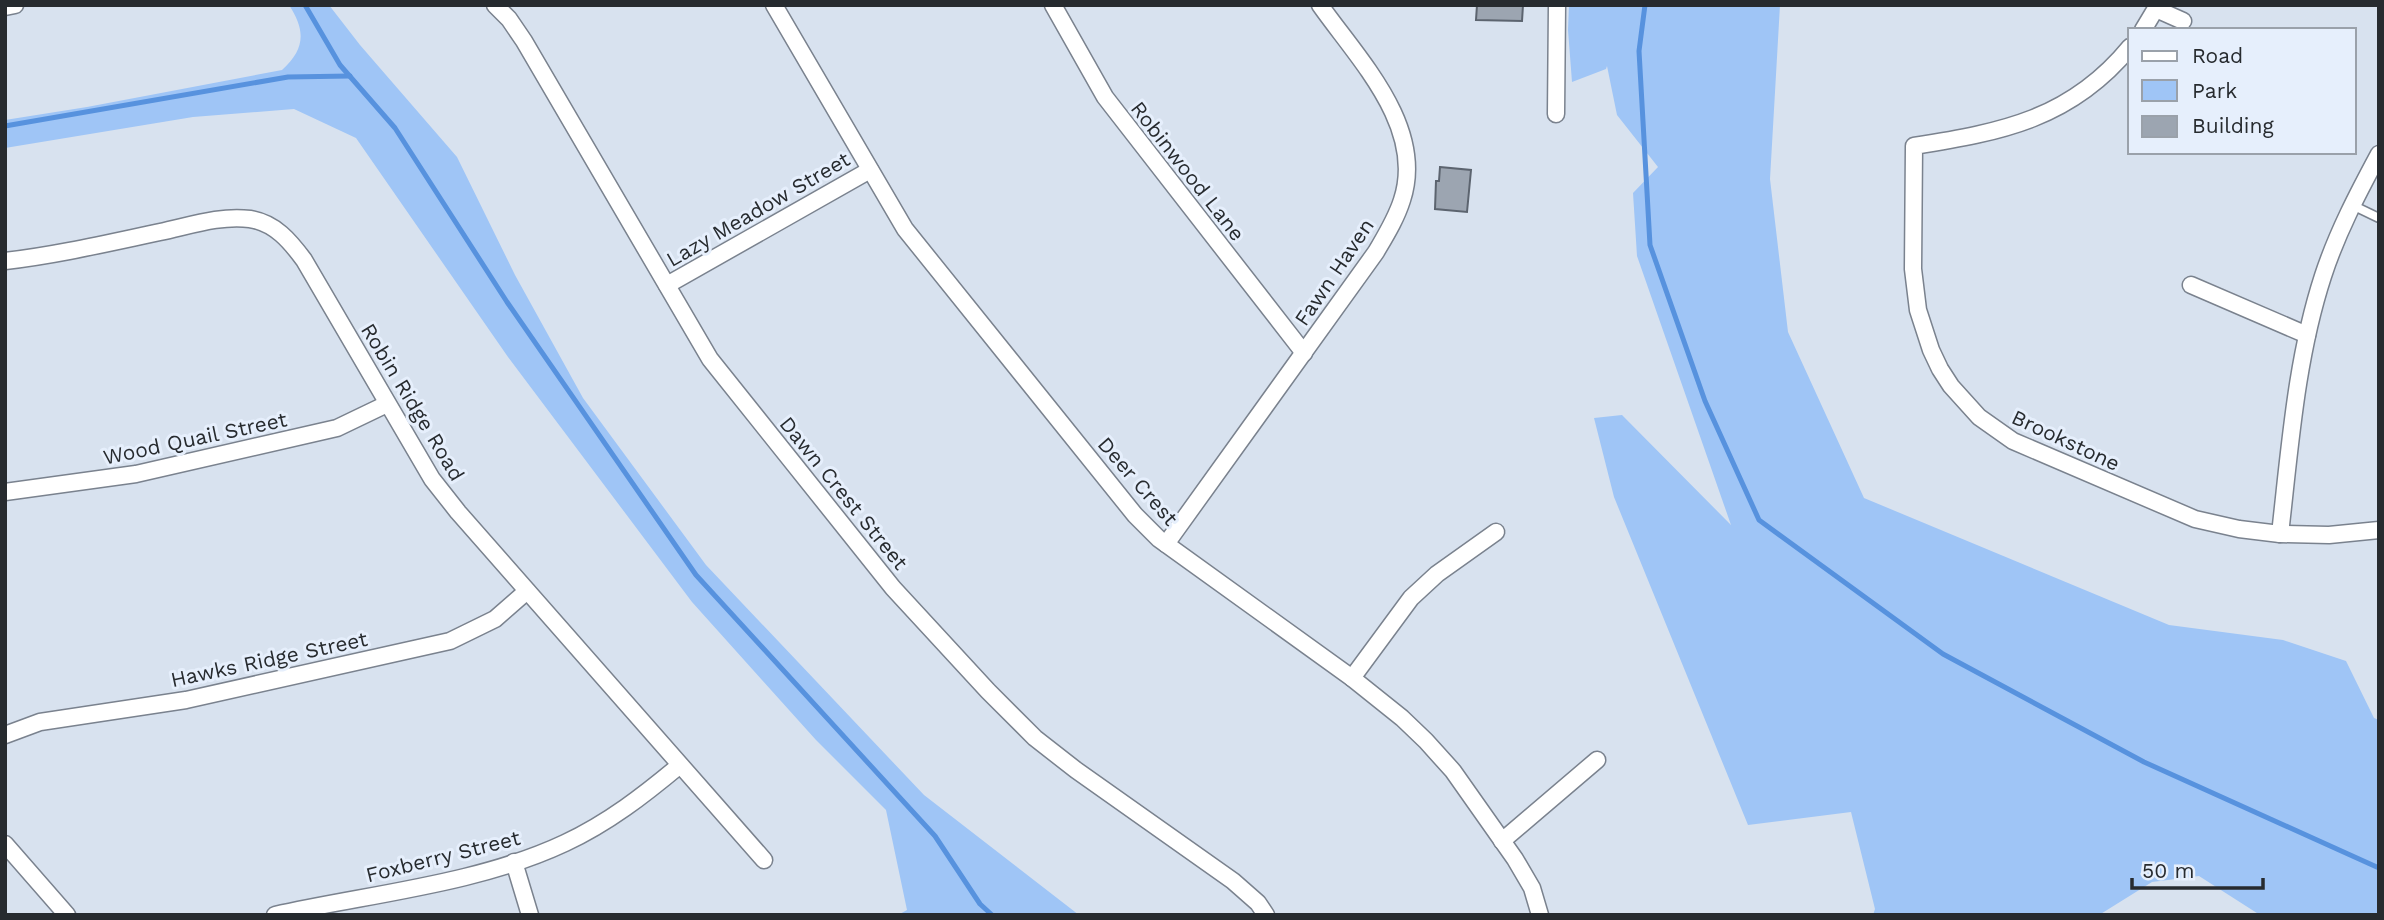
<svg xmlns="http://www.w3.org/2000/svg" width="2384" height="920" viewBox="0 0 2384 920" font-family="'Work Sans',sans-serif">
<rect width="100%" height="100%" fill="#d8e2ef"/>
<!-- green -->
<g fill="#9fc5f6">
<path d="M289,5H329L360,45L457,157L515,275L583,398L706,565L924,795L1079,915H898L907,910L886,810L816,740L692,602L508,357L356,138L294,109L193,117L5,148V120L87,107L282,70C305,49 306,31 289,5Z"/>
<polygon points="1569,5 1780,5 1770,179 1788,332 1864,498 2169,625 2283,640 2346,661 2374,718 2379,720 2379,915 2260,915 2199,876 2152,882 2099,915 1873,915 1875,909 1851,812 1748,825 1614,497 1594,418 1622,415 1731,525 1637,256 1633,193 1658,167 1617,115 1607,66 1606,69 1572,82 1568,30"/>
</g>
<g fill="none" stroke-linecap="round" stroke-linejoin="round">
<!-- stream -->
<g stroke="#5792de" stroke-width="5">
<polyline points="305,5 340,65 395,128 507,302 696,575 935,836 980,904 992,915"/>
<polyline points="1645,5 1639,51 1650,245 1705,401 1759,520 1943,654 2144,762 2379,868"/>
<polyline points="5,126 288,77 350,76"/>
</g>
</g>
<!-- building -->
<g fill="#9ca5b1" stroke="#5c646f" stroke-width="2">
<polygon points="1477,5 1523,5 1522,21 1476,20"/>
<polygon points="1440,167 1471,170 1467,212 1435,209 1436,181 1439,181"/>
</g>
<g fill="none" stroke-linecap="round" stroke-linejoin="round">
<!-- service casing -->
<g stroke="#7a828e" stroke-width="11">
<polyline id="service" points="2352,205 2379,218"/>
</g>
<!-- minor casing -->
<g stroke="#7a828e" stroke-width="19">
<g id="minor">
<polyline points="495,5 509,19 524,41 710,359 893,588 988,691 1035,738 1076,770 1233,881 1258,903 1266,915"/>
<polyline points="774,5 905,229 1135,515 1159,539 1352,678 1402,718 1426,741 1453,771 1515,859 1532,888 1540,915"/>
<polyline points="1053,5 1105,97 1304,353"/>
<polyline points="5,7 15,5"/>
<polyline points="2156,9 2183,21"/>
<polyline points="2143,30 2158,5"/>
<path d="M2130,47C2071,119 2002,132 1914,146L1913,269L1918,310L1931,350L1940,369L1951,386L1979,417L2013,441L2195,519L2239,529L2280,534L2329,535L2379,530"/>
<polyline points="1556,114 1557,5"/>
<path d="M5,261C57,255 108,243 160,232C189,226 220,215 250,219C275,223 290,241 304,260L432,479L458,512L764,860"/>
<polyline points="667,285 870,170"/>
<polyline points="2191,285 2307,335"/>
<polyline points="5,492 136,474 337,428 387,404"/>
<path d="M2280,534C2290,447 2296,359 2323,276C2337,233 2358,193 2379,154"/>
<path d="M1166,544L1376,252C1386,235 1396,219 1402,200C1426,127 1358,59 1320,5"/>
<polyline points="1352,678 1411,598 1437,574 1496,532"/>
<polyline points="5,735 40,722 186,700 450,641 495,619 527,591"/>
<polyline points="1502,841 1597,760"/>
<polyline points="5,844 67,915"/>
<polyline points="514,862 530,915"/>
<path d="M275,915C369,894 478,884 565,843C608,823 644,795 680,765"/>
</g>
</g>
<!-- service -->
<use href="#service" stroke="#fff" stroke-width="8"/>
<!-- minor -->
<use href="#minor" stroke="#fff" stroke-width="16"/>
</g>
<g text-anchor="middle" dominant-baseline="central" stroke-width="6" stroke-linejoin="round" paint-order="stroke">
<!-- street labels -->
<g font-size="21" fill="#272b2f" stroke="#e6effc">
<text transform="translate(1188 171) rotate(52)">Robinwood Lane</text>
<text transform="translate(758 209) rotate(-30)">Lazy Meadow Street</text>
<text transform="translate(1334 272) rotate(-56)">Fawn Haven</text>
<text transform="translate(413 402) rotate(59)">Robin Ridge Road</text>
<text transform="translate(195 438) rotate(-12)">Wood Quail Street</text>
<text transform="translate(2066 440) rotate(25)">Brookstone</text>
<text transform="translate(1138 481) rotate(49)">Deer Crest</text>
<text transform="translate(844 493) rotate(51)">Dawn Crest Street</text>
<text transform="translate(269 659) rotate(-12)">Hawks Ridge Street</text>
<text transform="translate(443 856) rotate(-14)">Foxberry Street</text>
</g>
</g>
<!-- border -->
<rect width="2384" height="920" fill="none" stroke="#272b2f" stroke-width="14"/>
<!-- legend -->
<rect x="2128" y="28" width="228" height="126" fill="#e6effc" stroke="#9aa1aa" stroke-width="2"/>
<rect x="2142" y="51" width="35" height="10" fill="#ffffff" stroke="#9aa1aa" stroke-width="2"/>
<text x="2192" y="63" font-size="21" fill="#272b2f">Road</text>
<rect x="2142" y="80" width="35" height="21" fill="#9fc5f6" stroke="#9aa1aa" stroke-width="2"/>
<text x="2192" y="98" font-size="21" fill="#272b2f">Park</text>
<rect x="2142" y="116" width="35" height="21" fill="#9ca5b1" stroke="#9aa1aa" stroke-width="2"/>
<text x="2192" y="133" font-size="21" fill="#272b2f">Building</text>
<!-- scale -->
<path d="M2132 878v10h131v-10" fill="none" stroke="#272b2f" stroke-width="3.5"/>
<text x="2142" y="878" font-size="21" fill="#272b2f" stroke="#e6effc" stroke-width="5" paint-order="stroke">50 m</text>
</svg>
